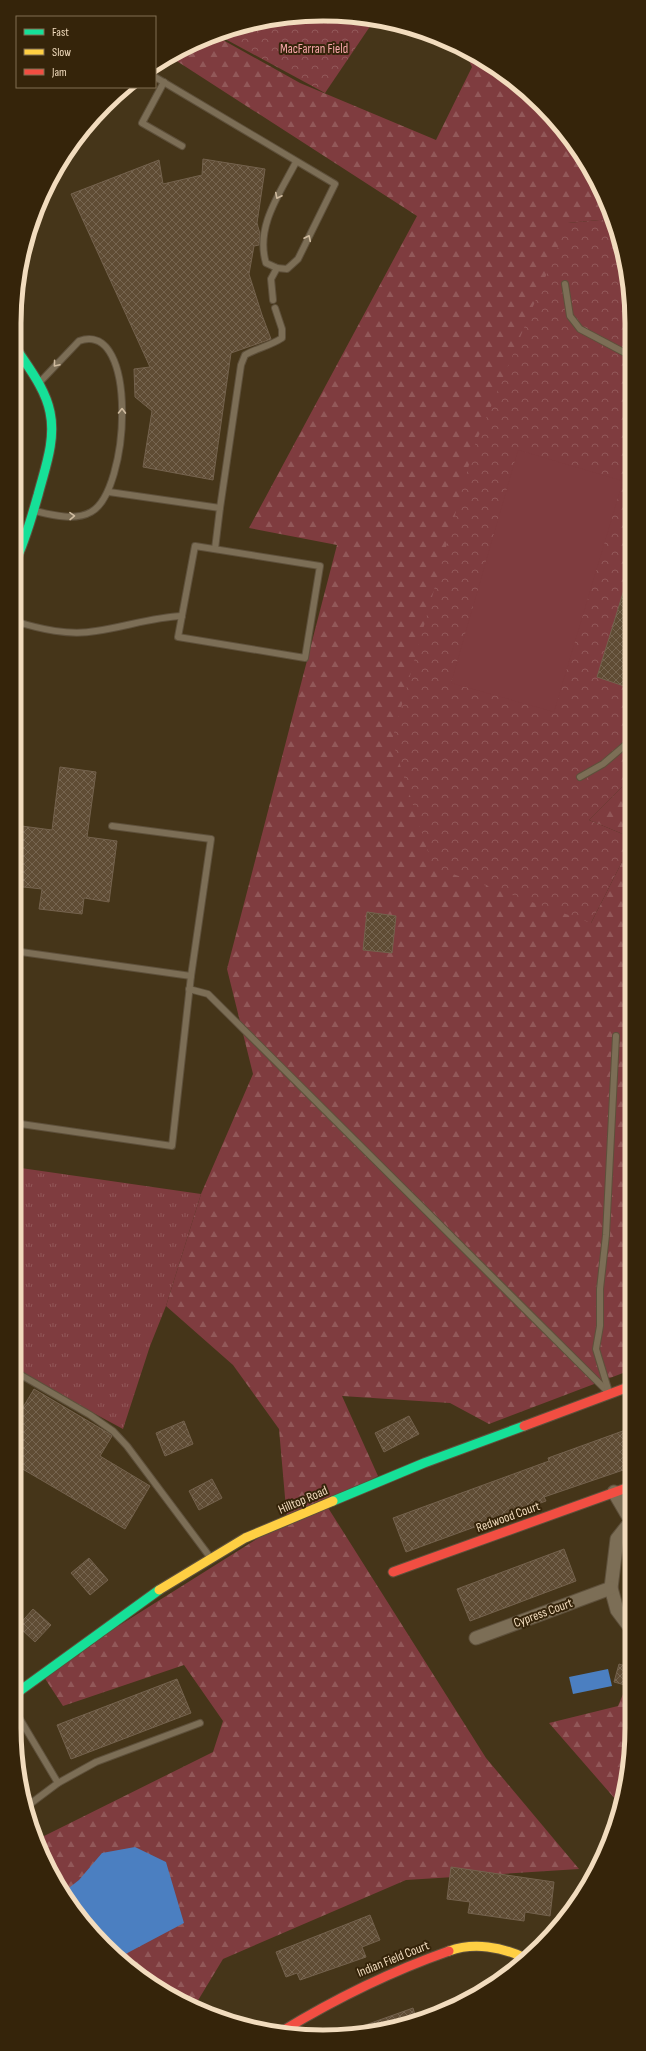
<svg xmlns="http://www.w3.org/2000/svg" width="646" height="2051" viewBox="0 0 646 2051" font-family="'Sofia Sans Condensed',sans-serif">
<defs>
<pattern id="grass-tufts" width="24" height="20" patternUnits="userSpaceOnUse"><rect width="24" height="20" fill="#7f3c3f"/><path d="M3 7l-1-3M5 7V3M7 7l1-3M15 17l-1-3M17 17v-4M19 17l1-3" fill="none" stroke="#925859"/></pattern>
<pattern id="forest-firs" width="22" height="20" patternUnits="userSpaceOnUse"><rect width="22" height="20" fill="#7f3c3f"/><path d="M5 1l3.5 6h-7zM16 11l3.5 6h-7z" fill="#925859"/></pattern>
<pattern id="park-crowns" width="20" height="18" patternUnits="userSpaceOnUse"><rect width="20" height="18" fill="#7f3c3f"/><path d="M2 6a3 3 0 1 1 6 0M12 15a3 3 0 1 1 6 0" fill="none" stroke="#925859"/></pattern>
<pattern id="building-cross-hatch" width="8" height="8" patternUnits="userSpaceOnUse"><rect width="8" height="8" fill="#5f4c34"/><path d="M0 0l8 8M0 8l8-8" fill="none" stroke="#766550"/></pattern>
</defs>
<rect width="100%" height="100%" fill="#453519"/>
<!-- grass -->
<polygon fill="url(#grass-tufts)" points="14,1167 201,1194 166,1306 150,1346 123,1429 14,1370"/>
<!-- forest -->
<g fill="url(#forest-firs)">
<polygon points="214,35 300,83 436,140 472,67 464,50 478,56 555,119 600,187 610,219 568,223 591,923 630,846 631,1370 489,1424 450,1403 342,1396 378,1476 325,1503 486,1758 579,1869 406,1880 223,1959 194,2007 186,2005 135,1973 91,1932 37,1846 36,1840 213,1752 223,1721 184,1665 63,1706 42,1674 287,1520 279,1429 233,1365 166,1306 201,1194 253,1074 227,969 337,545 249,528 417,216 169,56 205,37"/>
<polygon points="630,779 630,837 589,820"/>
<path d="M632,1673C632,1714 635,1760 622,1800H616L549,1723L618,1706Z"/>
</g>
<!-- park -->
<g fill="url(#park-crowns)">
<polygon points="323,14 375,19 325,93 216,34 263,20"/>
<polygon points="610,219 629,282 630,779 589,820 630,837 630,846 591,923 433,867 392,740 474,447 568,223"/>
</g>
<!-- pitch -->
<polygon fill="#7f3c3f" points="518,450 623,481 554,712 451,683"/>
<!-- water -->
<g fill="#4b7fc1">
<polygon points="608,1669 612,1686 573,1694 569,1677"/>
<polygon points="135,1847 166,1862 184,1923 118,1958 91,1932 65,1891 79,1880 102,1853"/>
</g>
<!-- building -->
<g fill="url(#building-cross-hatch)" stroke="#74624d">
<polygon points="203,159 265,169 257,223 260,234 259,245 254,246 249,274 262,315 271,339 231,353 213,480 143,467 152,411 135,397 134,369 150,367 71,194 159,160 163,184 202,175"/>
<polygon points="627,580 630,581 630,688 597,677"/>
<polygon points="60,767 96,772 87,837 117,841 109,902 84,898 82,914 39,909 42,889 14,886 14,825 52,830"/>
<polygon points="367,912 396,916 392,953 363,950"/>
<polygon points="34,1389 110,1434 112,1436 100,1456 150,1486 125,1529 14,1464 14,1422"/>
<polygon points="409,1416 419,1434 384,1452 375,1433"/>
<polygon points="184,1421 193,1444 165,1456 156,1433"/>
<polygon points="631,1428 632,1467 544,1497 546,1501 406,1552 393,1518 549,1461 548,1458"/>
<polygon points="212,1479 222,1498 199,1510 189,1491"/>
<polygon points="564,1549 576,1581 470,1621 457,1589"/>
<polygon points="89,1558 108,1580 90,1595 71,1573"/>
<polygon points="33,1609 51,1625 35,1642 18,1626"/>
<polygon points="619,1664 632,1668 632,1687 614,1682"/>
<polygon points="177,1679 191,1713 71,1759 57,1725"/>
<polygon points="451,1867 554,1882 550,1916 525,1912 524,1921 468,1913 470,1902 447,1899"/>
<polygon points="370,1915 380,1940 362,1947 366,1957 300,1980 297,1973 286,1977 276,1952"/>
<polygon points="413,2008 417,2021 403,2026 358,2034 357,2028"/>
</g>
<g fill="none" stroke-linecap="round" stroke-linejoin="round">
<!-- lane casing -->
<g stroke="#5e503b" stroke-width="8">
<g id="lane">
<path d="M155,77L335,184L298,259L287,269L277,268L266,263C255,227 280,193 296,162"/>
<polyline points="164,82 142,123 182,146"/>
<polyline points="565,284 570,316 580,329 629,355"/>
<polyline points="273,300 271,279 277,268"/>
<polyline points="109,492 220,508 215,549"/>
<path d="M220,508L241,365L245,355C257,348 270,346 282,338V329L275,308"/>
<path d="M35,511C52,515 75,521 91,512C130,491 139,319 79,341L39,383"/>
<polygon points="195,546 320,566 305,658 178,637"/>
<path d="M14,621C40,629 69,636 96,631C125,627 153,617 182,616"/>
<polyline points="580,777 603,764 630,741"/>
<polyline points="112,826 211,839 191,976"/>
<polyline points="14,951 191,976 172,1146 14,1123"/>
<polyline points="189,989 208,994 608,1392"/>
<polyline points="14,1371 90,1415 113,1431 127,1446 210,1557"/>
<polyline points="14,1386 21,1375"/>
<polyline points="609,1392 596,1349 600,1326 600,1289 606,1235 616,1036"/>
<polyline points="14,1709 58,1783"/>
<polyline points="26,1807 58,1783 96,1762 200,1723"/>
</g>
</g>
<!-- street casing -->
<g stroke="#5e503b" stroke-width="15">
<g id="street">
<polyline points="614,1492 631,1521"/>
<polyline points="632,1520 617,1539 611,1588 617,1610 632,1630"/>
<polyline points="476,1638 611,1588"/>
</g>
</g>
<!-- fast casing -->
<g stroke="#5e503b" stroke-width="11">
<g id="fast">
<path d="M14,345C27,366 45,387 50,412C56,440 45,468 38,495C31,519 25,542 14,564"/>
<polyline points="333,1501 424,1463 524,1426"/>
<polyline points="14,1695 159,1590"/>
</g>
</g>
<!-- slow casing -->
<g stroke="#5e503b" stroke-width="11">
<g id="slow">
<polyline points="159,1590 245,1538 333,1501"/>
<path d="M449,1951C474,1942 502,1947 525,1958"/>
</g>
</g>
<!-- jam casing -->
<g stroke="#5e503b" stroke-width="11">
<g id="jam">
<polyline points="524,1426 631,1386"/>
<polyline points="393,1572 632,1486"/>
<path d="M279,2033C333,2000 389,1972 449,1951"/>
</g>
</g>
<!-- lane -->
<use href="#lane" stroke="#7c6e56" stroke-width="6"/>
<!-- street -->
<use href="#street" stroke="#7c6e56" stroke-width="13"/>
<!-- fast -->
<use href="#fast" stroke="#16e098" stroke-width="9"/>
<!-- slow -->
<use href="#slow" stroke="#ffcf43" stroke-width="9"/>
<!-- jam -->
<use href="#jam" stroke="#f24e42" stroke-width="9"/>
</g>
<!-- one-way arrows -->
<defs><path id="oneway-chevron" d="M-2-3.5L2.5 0L-2 3.5" fill="none" stroke-width="1.6" stroke-linecap="round" stroke-linejoin="round"/></defs>
<g stroke="#cfbb9f">
<use href="#oneway-chevron" transform="translate(278 196) rotate(117)"/>
<use href="#oneway-chevron" transform="translate(308 238) rotate(-64)"/>
<use href="#oneway-chevron" transform="translate(56 364) rotate(130)"/>
<use href="#oneway-chevron" transform="translate(122 411) rotate(-89)"/>
<use href="#oneway-chevron" transform="translate(72 516) rotate(-1)"/>
</g>
<g text-anchor="middle" dominant-baseline="central" stroke-width="4" stroke-linejoin="round" paint-order="stroke">
<!-- park labels -->
<g font-size="13" fill="#f8a7ab" stroke="#35240a">
<text x="314" y="49">MacFarran Field</text>
</g>
<!-- street labels -->
<g font-size="13" fill="#f2dcbe" stroke="#35240a">
<text transform="translate(303 1500) rotate(-23)">Hilltop Road</text>
<text transform="translate(508 1517) rotate(-20)">Redwood Court</text>
<text transform="translate(543 1613) rotate(-20)">Cypress Court</text>
<text transform="translate(393 1959) rotate(-22)">Indian Field Court</text>
</g>
</g>
<!-- crop -->
<path d="M0 0H646V2051H0ZM323 21H323A302 302 0 0 1 625 323V1728A302 302 0 0 1 323 2030H323A302 302 0 0 1 21 1728V323A302 302 0 0 1 323 21Z" fill="#35240a" fill-rule="evenodd"/>
<path fill="none" stroke="#f2dcbe" stroke-width="5" d="M323 21H323A302 302 0 0 1 625 323V1728A302 302 0 0 1 323 2030H323A302 302 0 0 1 21 1728V323A302 302 0 0 1 323 21Z"/>
<!-- legend -->
<rect x="16" y="16" width="140" height="72" fill="#35240a" stroke="#816e52"/>
<rect x="24" y="29" width="20" height="6" fill="#16e098" stroke="#816e52"/>
<text x="52" y="36" font-size="12" fill="#f2dcbe">Fast</text>
<rect x="24" y="49" width="20" height="6" fill="#ffcf43" stroke="#816e52"/>
<text x="52" y="56" font-size="12" fill="#f2dcbe">Slow</text>
<rect x="24" y="69" width="20" height="6" fill="#f24e42" stroke="#816e52"/>
<text x="52" y="76" font-size="12" fill="#f2dcbe">Jam</text>
</svg>
